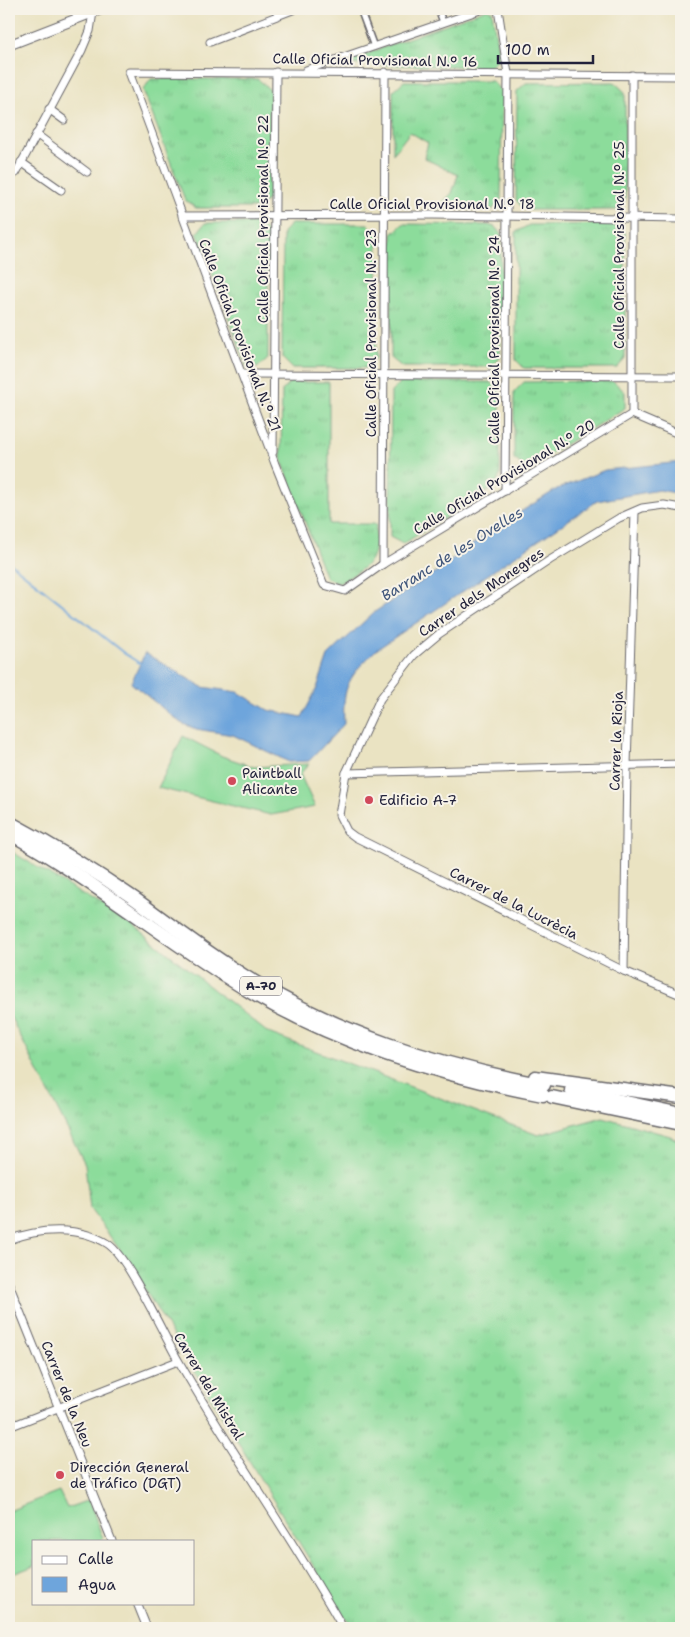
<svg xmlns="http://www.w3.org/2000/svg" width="690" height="1637" viewBox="0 0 690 1637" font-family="'Shantell Sans',sans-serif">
<defs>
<pattern id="grass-tufts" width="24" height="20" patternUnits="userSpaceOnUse" patternTransform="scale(1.25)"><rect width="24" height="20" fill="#8cdc9b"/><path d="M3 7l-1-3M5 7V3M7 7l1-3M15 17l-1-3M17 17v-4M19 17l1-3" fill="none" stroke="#78bc86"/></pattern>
</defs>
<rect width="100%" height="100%" fill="#f7f3e8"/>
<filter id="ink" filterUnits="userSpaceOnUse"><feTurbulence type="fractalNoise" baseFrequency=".02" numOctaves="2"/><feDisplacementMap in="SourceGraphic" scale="10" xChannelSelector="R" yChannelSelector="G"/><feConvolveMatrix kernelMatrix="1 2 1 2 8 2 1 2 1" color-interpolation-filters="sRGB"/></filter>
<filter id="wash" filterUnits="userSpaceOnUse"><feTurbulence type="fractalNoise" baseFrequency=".0096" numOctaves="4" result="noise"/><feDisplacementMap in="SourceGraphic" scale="20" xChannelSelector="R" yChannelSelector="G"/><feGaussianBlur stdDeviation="1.12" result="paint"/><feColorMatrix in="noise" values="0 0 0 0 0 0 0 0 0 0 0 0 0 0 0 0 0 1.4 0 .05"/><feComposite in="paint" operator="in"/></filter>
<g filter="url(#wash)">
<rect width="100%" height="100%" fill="#eae3c2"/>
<!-- grass -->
<g fill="url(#grass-tufts)" stroke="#577f6b">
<polygon points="487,9 492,11 499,58 490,67 339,64"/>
<polygon points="151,79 258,79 270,90 269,198 258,208 196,208 185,200 143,90"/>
<polygon points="404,81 492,81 502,92 501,200 492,210 436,209 452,193 458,175 424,158 428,143 410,132 393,154 393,91"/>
<polygon points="614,82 625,92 625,201 617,210 525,210 516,200 517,91 526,83"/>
<polygon points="205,223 258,223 268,233 268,358 257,368 247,367 197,233"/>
<polygon points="291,224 368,224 378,234 376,358 367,368 292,368 282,358 283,232"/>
<polygon points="403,224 488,225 495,227 501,234 500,357 491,367 402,367 391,358 392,234"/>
<polygon points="614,224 625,232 625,359 617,368 524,368 516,360 516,232 529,225"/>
<polygon points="613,381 625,392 625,408 527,468 514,459 514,392 524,382"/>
<path d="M290,382H329V524H376C375,564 373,562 340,583L326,578L281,458L282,391Z"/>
<polygon points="401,382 491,382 500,392 500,476 493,488 403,544 390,537 391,392"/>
<polygon points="9,850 135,927 268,1033 538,1135 603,1117 670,1136 681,1142 681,1628 355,1628 344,1616 125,1257 90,1209 85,1164 9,1014"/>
</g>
<!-- pitch -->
<g fill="#8cdc9b" stroke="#577f6b">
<polygon points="183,736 222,756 254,767 309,764 300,774 315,807 271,815 158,788"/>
<polygon points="59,1491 67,1508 89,1500 103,1539 98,1541 34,1541 34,1566 10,1575 9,1511"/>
</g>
<!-- water -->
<path fill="#6ea5dc" stroke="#48648c" d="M681,462V494L659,490L597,501L376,650C349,677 342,685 344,724L309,761L289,762L233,735L196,729L181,723L131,683L145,653L202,687L238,692L268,710L302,717L317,688L328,656L373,613L436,572L490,531L557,489L605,470Z"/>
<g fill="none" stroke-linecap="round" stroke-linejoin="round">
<!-- stream -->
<polyline stroke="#6ea5dc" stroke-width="2" points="9,562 125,654 141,664"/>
</g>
</g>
<g filter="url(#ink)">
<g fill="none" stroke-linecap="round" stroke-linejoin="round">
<!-- pedestrian casing -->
<g stroke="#68666a" stroke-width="8">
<g id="pedestrian">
<polyline points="360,9 374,47"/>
<polyline points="438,9 443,22"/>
</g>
</g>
<!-- minor casing -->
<g stroke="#68666a" stroke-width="9">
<g id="minor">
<polyline points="498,9 508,74 505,491"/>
<polyline points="210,42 295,9"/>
<polyline points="306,70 483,9"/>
<polyline points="681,76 129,72 275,464 324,585 345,591 383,564 632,414 681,435"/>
<polyline points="49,109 64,120"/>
<polyline points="36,134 87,172"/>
<polyline points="21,162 61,190"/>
<polyline points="16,173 82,50 90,31 93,12"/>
<polyline points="182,216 433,215 681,219"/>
<polyline points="242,374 681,376"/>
<polyline points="632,414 632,75"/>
<polyline points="273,452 276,72"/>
<polyline points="681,508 664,505 642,508 619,518 550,560 439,634 414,655 380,699 346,773 339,815 347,831 355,837 624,971 681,995"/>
<polyline points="383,564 385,72"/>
<polyline points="346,773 681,764"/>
<polyline points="624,971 627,765 635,512"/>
<path d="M9,1240C39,1228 80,1226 108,1244C128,1257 164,1336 178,1360C230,1451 292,1537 343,1628"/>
<polyline points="9,1284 112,1541"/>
<polyline points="9,1427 178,1361"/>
<polyline points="137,1603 147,1628"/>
</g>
</g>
<!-- tertiary casing -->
<g stroke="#68666a" stroke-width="11">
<polyline id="tertiary" points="9,45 102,9"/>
</g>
<!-- motorway casing -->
<g stroke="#68666a" stroke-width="15">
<g id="motorway">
<path d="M9,822C52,845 95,871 135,899C171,925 206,952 243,975C336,1033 438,1065 544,1085"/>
<path d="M9,833C94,880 169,943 252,993C342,1046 441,1076 543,1095"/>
<polyline points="535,1077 681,1097"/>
<polyline points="571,1090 681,1114"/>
<polyline points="552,1097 681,1124"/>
</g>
</g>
<!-- pedestrian -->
<use href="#pedestrian" stroke="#fff" stroke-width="5"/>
<!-- minor -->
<use href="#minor" stroke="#fff" stroke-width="7"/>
<!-- tertiary -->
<use href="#tertiary" stroke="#fff" stroke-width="9"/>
<!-- motorway -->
<use href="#motorway" stroke="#fff" stroke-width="12"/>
</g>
</g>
<!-- markers -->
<g fill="#d1495b" stroke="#f7f3e8" stroke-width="2">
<circle cx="232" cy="781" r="5"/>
<circle cx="369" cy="800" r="5"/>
<circle cx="60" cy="1475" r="5"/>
</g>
<g text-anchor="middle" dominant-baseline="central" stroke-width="4" stroke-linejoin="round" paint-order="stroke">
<!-- shield labels -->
<rect fill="#f7f3e8" stroke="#62616f" stroke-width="1" x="240" y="976.5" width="42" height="19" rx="4"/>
<g font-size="12" font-weight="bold" fill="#22223b">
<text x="261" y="986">A-70</text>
</g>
<!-- street labels -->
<g font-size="14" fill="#22223b" stroke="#f7f3e8">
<text transform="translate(375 60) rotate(1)">Calle Oficial Provisional N.º 16</text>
<text x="432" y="204">Calle Oficial Provisional N.º 18</text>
<text transform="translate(263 219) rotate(-90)">Calle Oficial Provisional N.º 22</text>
<text transform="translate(619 245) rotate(-90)">Calle Oficial Provisional N.º 25</text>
<text transform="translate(371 333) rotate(-90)">Calle Oficial Provisional N.º 23</text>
<text transform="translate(240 335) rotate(69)">Calle Oficial Provisional N.º 21</text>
<text transform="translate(494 340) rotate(-90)">Calle Oficial Provisional N.º 24</text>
<text transform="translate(504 477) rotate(-31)">Calle Oficial Provisional N.º 20</text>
<text transform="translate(481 592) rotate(-34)">Carrer dels Monegres</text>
<text transform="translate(616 741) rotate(-88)">Carrer la Rioja</text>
<text transform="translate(514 903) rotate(27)">Carrer de la Lucrècia</text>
<text transform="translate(209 1386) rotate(59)">Carrer del Mistral</text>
<text transform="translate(67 1394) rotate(68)">Carrer de la Neu</text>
</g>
<!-- poi labels -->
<g font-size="14" fill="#22223b" stroke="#f7f3e8" text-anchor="start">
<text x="242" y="773">Paintball<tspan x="242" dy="16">Alicante</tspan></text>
<text x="379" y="800">Edificio A-7</text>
<text x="70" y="1467">Dirección General<tspan x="70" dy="16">de Tráfico (DGT)</tspan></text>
</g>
<!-- water labels -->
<g font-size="15" font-style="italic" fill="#40567b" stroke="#f7f3e8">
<text transform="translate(452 554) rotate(-32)">Barranc de les Ovelles</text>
</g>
</g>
<!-- margin -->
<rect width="690" height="1637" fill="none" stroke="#f7f3e8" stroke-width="30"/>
<!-- legend -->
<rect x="32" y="1540" width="162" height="65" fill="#f7f3e8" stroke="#a29fa3"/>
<rect x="42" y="1556" width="25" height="8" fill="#ffffff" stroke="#a29fa3"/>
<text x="78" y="1564" font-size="15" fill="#22223b">Calle</text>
<rect x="42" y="1577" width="25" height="15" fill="#6ea5dc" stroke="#a29fa3"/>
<text x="78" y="1590" font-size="15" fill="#22223b">Agua</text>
<!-- scale -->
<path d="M498 55v8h95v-8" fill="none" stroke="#22223b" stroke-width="2.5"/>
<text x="505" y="55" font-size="15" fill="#22223b" stroke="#f7f3e8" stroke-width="4" paint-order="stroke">100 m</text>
</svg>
